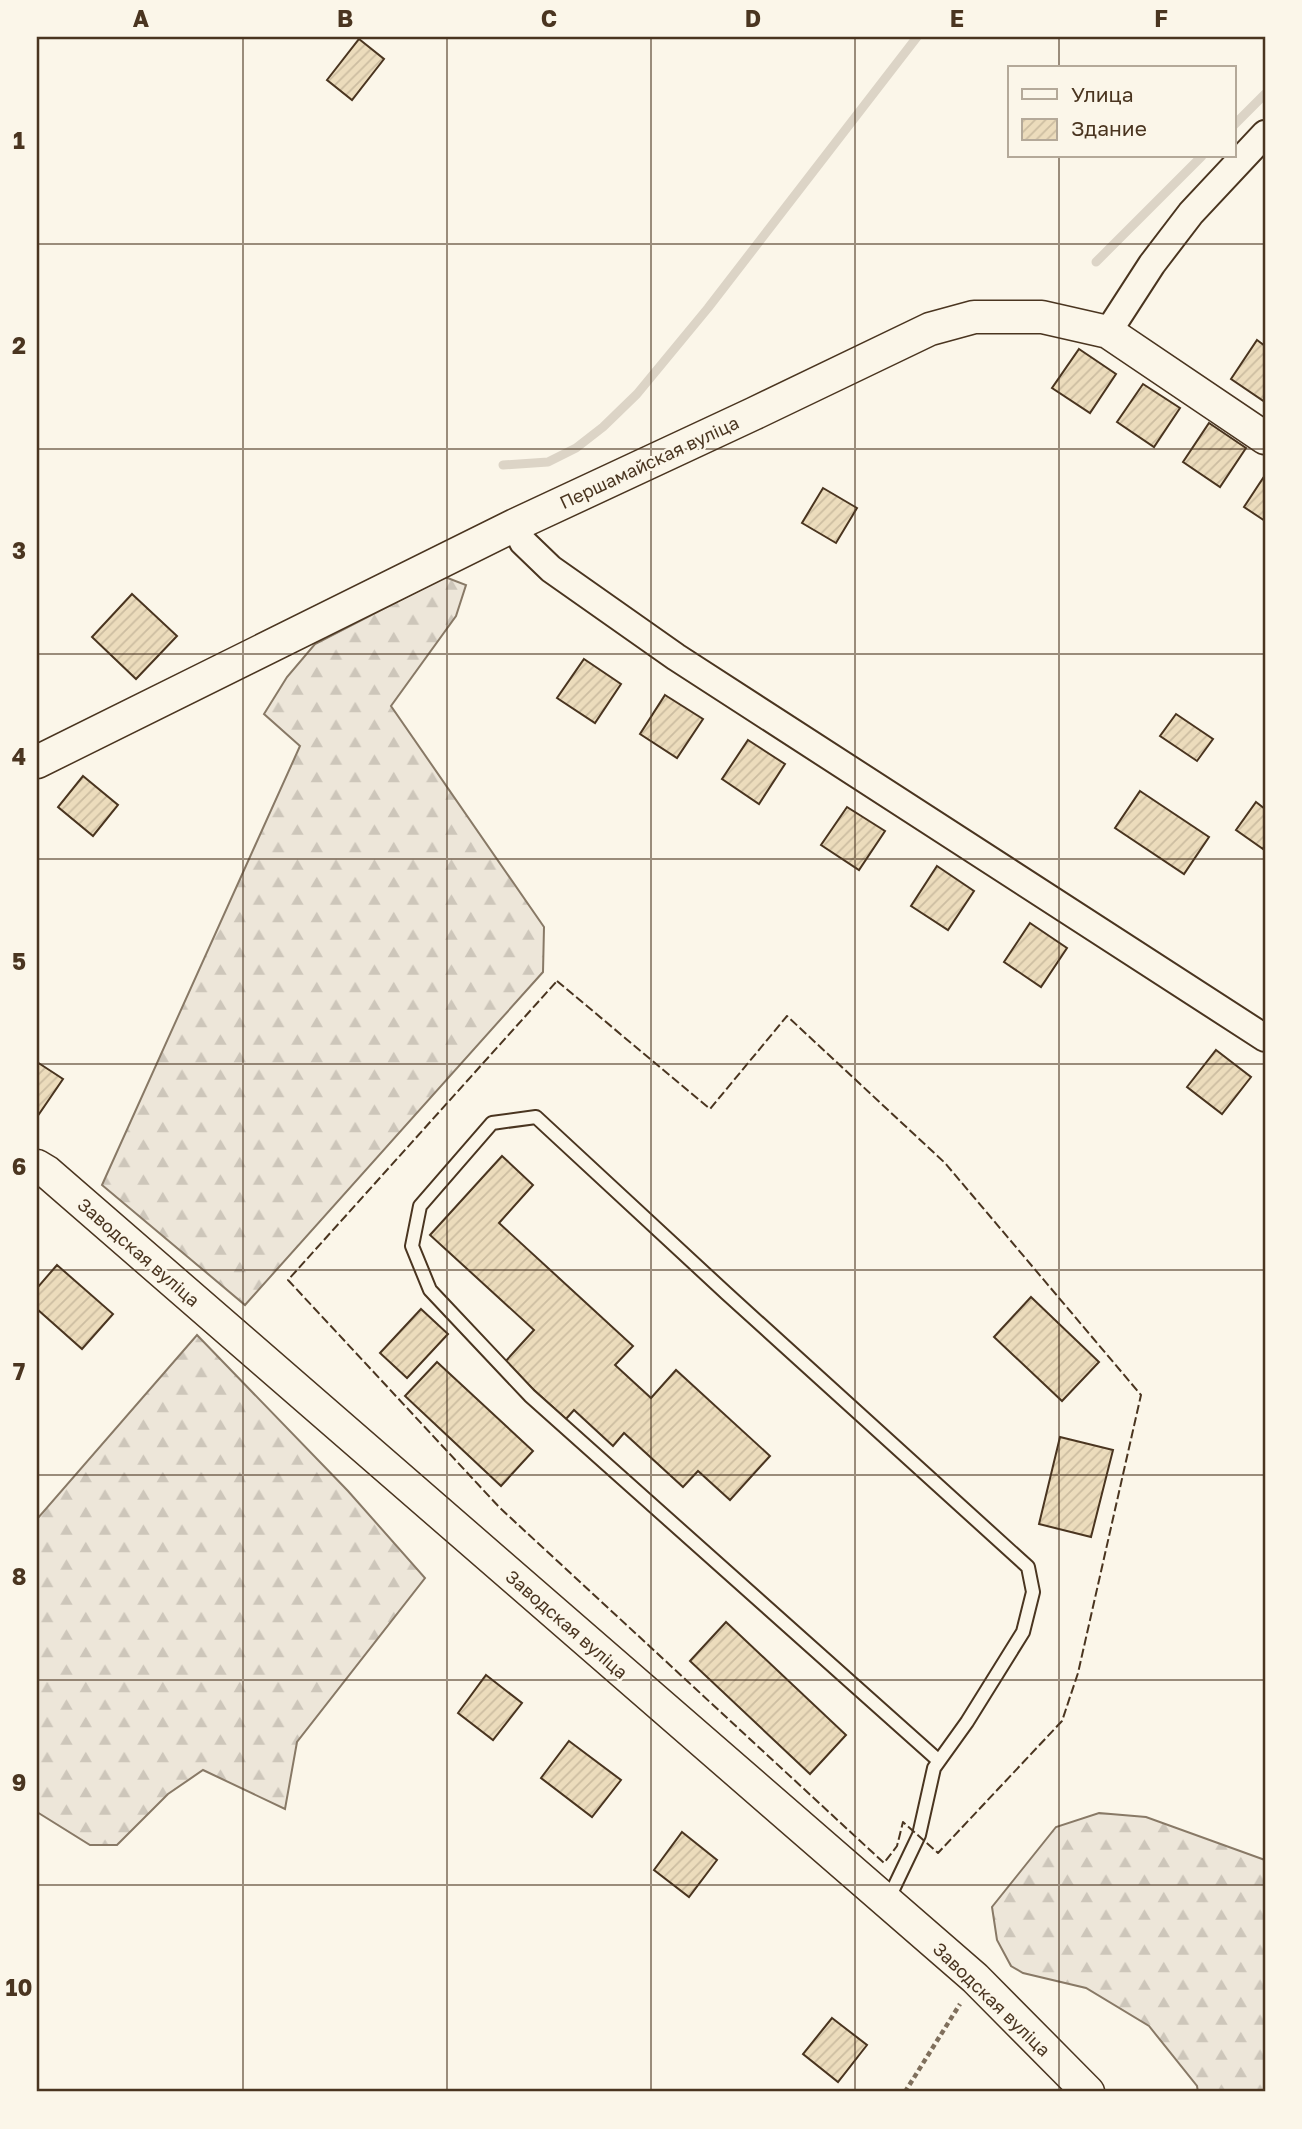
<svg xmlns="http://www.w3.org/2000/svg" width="1302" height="2129" viewBox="0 0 1302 2129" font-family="'Golos Text',sans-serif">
<defs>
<pattern id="forest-firs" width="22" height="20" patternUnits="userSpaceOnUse" patternTransform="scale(1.75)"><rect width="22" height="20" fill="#ede6d9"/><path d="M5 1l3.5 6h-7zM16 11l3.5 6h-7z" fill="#cdc6ba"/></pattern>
<pattern id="building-hatch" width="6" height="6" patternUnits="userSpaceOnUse" patternTransform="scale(1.75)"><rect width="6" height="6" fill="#ecdcbc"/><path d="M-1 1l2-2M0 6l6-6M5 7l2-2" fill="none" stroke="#ccbda1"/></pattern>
</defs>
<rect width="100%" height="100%" fill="#fbf6e9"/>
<!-- forest -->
<g fill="url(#forest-firs)" stroke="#887966" stroke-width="2">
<polygon points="445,577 466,585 456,616 391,706 544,927 543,972 245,1305 102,1185 300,746 264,714 287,677 315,644"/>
<polygon points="197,1335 348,1491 425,1578 297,1742 285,1809 203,1770 168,1794 117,1845 90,1845 37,1812 37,1519"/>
<polygon points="1099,1813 1146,1817 1265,1860 1265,2092 1198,2092 1197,2086 1149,2026 1086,1988 1023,1973 1011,1966 997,1940 992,1907 1056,1827"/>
</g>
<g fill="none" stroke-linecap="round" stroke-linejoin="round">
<!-- stream -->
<g stroke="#dcd4c6" stroke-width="9">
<polyline points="1234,125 1265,94"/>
<polyline points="1096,262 1202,156"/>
<polyline points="503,465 548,462 576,448 603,427 637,394 708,308 917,37"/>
</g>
</g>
<!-- building -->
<g fill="url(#building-hatch)" stroke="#4a3520" stroke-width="2">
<polygon points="359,39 384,59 352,100 327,80"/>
<polygon points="1257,340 1265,346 1265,402 1231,379"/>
<polygon points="1079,349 1116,374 1090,413 1052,388"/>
<polygon points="1143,384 1180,408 1154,447 1117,422"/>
<polygon points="1209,423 1246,448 1220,487 1183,462"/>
<polygon points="1265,475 1265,521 1244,507"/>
<polygon points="823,488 857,508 836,543 802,523"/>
<polygon points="132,594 177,636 136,679 92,637"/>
<polygon points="584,659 621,684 595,723 557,698"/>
<polygon points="665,695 703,719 677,758 640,734"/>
<polygon points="1176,714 1213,739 1197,761 1160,736"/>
<polygon points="748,740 785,764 759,804 722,779"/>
<polygon points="83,776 118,805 93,836 58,807"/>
<polygon points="1140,791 1209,837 1184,874 1115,828"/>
<polygon points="1256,802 1265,809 1265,845 1263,849 1236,830"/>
<polygon points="847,807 885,831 859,870 821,845"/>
<polygon points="937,866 974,891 948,930 911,906"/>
<polygon points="1030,923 1067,948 1041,987 1004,962"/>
<polygon points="1216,1050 1251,1077 1222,1114 1187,1087"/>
<polygon points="37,1062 63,1079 37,1117"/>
<polygon points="502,1156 533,1185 499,1223 633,1346 615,1365 651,1398 676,1370 770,1456 730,1500 698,1471 683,1487 624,1433 613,1446 574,1410 566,1419 504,1363 534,1330 430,1235"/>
<polygon points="57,1265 113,1314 82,1349 37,1309 37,1288"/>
<polygon points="1031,1297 1099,1362 1062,1401 994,1337"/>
<polygon points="421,1309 448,1334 407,1378 380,1353"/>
<polygon points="437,1362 533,1451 501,1486 405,1396"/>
<polygon points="1060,1437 1113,1450 1091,1537 1039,1524"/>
<polygon points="726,1622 846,1735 810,1774 690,1661"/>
<polygon points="486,1675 522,1703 493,1740 458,1713"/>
<polygon points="569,1741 621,1780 592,1817 541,1778"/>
<polygon points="682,1832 717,1860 689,1897 654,1870"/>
<polygon points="832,2018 867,2045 838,2082 803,2054"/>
</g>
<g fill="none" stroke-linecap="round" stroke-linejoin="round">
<!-- service casing -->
<g stroke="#4a3520" stroke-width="16">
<polyline id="service" points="887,1902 919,1835 934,1768 967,1722 1023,1632 1033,1592 1028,1567 726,1293 536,1117 492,1123 420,1206 412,1246 430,1290 530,1396 939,1761"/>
</g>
<!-- minor casing -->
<g stroke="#4a3520" stroke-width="30">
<g id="minor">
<polyline points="1108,332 1152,264 1191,213 1265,134"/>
<polyline points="515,525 523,542 551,569 676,657 1265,1038"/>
</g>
</g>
<!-- tertiary casing -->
<g stroke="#4a3520" stroke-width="35">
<g id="tertiary">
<polyline points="37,762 515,525 753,414 930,329 974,317 1042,317 1108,332 1265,438"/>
<polyline points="37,1166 47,1172 975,1978 1088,2092"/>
</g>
</g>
<!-- path -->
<polyline stroke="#7f6f5c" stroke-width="4.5" stroke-dasharray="5 3.5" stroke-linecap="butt" points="905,2092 960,2004"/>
<!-- service -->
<use href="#service" stroke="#fbf6e9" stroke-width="12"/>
<!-- minor -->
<use href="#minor" stroke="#fbf6e9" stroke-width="26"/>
<!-- tertiary -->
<use href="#tertiary" stroke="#fbf6e9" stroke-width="32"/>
<!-- fence -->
<polygon stroke="#4a3520" stroke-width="2" stroke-dasharray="9 3.5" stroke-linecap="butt" points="557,981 710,1109 787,1016 945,1163 1141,1395 1078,1673 1062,1721 938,1853 903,1822 897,1846 884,1863 500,1508 288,1280"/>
</g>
<!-- grid -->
<path fill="none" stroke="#4a3520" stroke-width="2" stroke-opacity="0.55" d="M243,37V2092M447,37V2092M651,37V2092M855,37V2092M1059,37V68M1059,156V2092M37,244H1265M37,449H1265M37,654H1265M37,859H1265M37,1064H1265M37,1270H1265M37,1475H1265M37,1680H1265M37,1885H1265"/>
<g text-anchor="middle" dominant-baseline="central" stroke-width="5" stroke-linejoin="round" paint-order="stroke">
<!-- street labels -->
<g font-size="18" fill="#4a3520" stroke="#fbf6e9">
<text transform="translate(649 462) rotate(-25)">Першамайская вуліца</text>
<text transform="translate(139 1252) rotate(41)">Заводская вуліца</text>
<text transform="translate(567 1624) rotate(41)">Заводская вуліца</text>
<text transform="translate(992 1999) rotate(44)">Заводская вуліца</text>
</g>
</g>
<!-- border -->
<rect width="1302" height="2129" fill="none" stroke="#fbf6e9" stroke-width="77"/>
<!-- legend -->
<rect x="1008" y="66" width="228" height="91" fill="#fbf6e9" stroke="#b4a999" stroke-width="2"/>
<rect x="1022" y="89" width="35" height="10" fill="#fbf6e9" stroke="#b4a999" stroke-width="2"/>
<text x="1071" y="102" font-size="21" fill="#4a3520">Улица</text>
<rect x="1022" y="119" width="35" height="21" fill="url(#building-hatch)" stroke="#b4a999" stroke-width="2"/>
<text x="1071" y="136" font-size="21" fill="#4a3520">Здание</text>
<rect x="38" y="38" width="1226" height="2052" fill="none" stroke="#4a3520" stroke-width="2.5"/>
<g font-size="23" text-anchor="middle" font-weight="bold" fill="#4a3520">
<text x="141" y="27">A</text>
<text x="345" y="27">B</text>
<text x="549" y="27">C</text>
<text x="753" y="27">D</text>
<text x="957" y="27">E</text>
<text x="1161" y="27">F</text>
<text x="19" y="149">1</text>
<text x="19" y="354">2</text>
<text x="19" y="559">3</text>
<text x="19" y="765">4</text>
<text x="19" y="970">5</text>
<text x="19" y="1175">6</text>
<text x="19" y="1380">7</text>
<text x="19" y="1585">8</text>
<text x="19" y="1791">9</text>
<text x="19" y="1996">10</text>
</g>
</svg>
